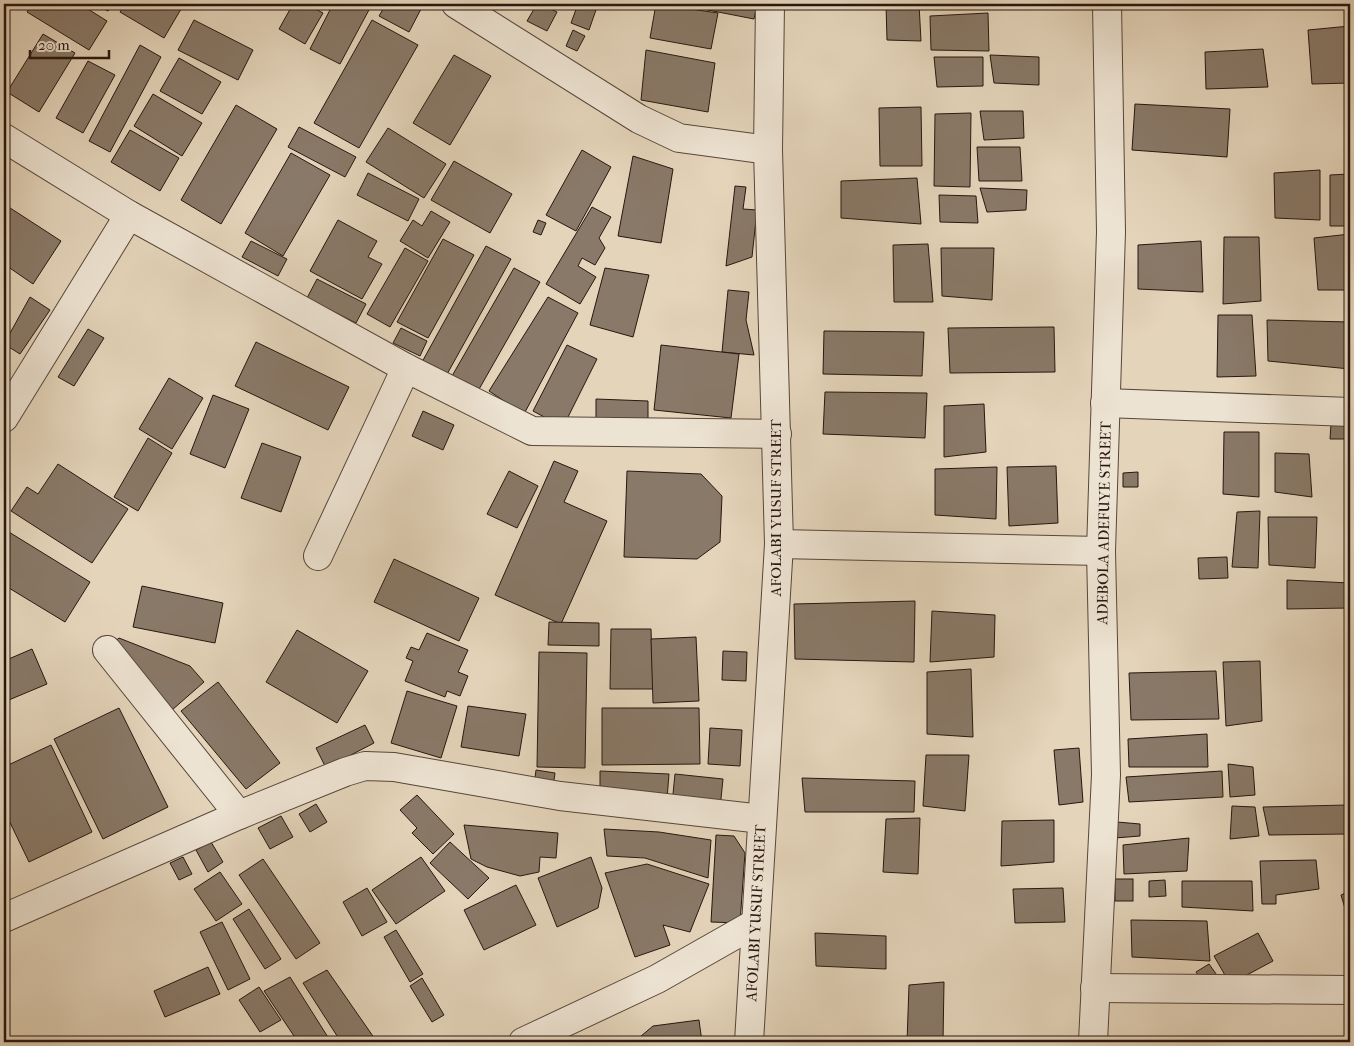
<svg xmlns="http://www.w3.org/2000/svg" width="1354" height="1046" viewBox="0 0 1354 1046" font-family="'IM FELL French Canon',serif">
<rect width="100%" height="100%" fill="#e4d4ba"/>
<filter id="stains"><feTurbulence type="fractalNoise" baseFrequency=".004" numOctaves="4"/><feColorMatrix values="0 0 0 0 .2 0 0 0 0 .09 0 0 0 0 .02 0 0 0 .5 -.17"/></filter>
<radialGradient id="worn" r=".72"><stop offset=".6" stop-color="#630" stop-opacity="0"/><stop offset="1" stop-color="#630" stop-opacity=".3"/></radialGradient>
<!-- building -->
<g fill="#897968" stroke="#271710">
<polygon points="32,4 80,4 107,21 89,50 27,12"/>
<polygon points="94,4 112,4 108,11"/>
<polygon points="125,4 184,4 164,38 120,12"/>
<polygon points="293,4 306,4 323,13 305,44 279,29"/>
<polygon points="311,4 327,4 323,10"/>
<polygon points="333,4 362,4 370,8 340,64 310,49"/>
<polygon points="386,4 410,4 421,9 409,32 379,16"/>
<polygon points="537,4 541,4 557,12 547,31 527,21"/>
<polygon points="578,4 598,4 589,30 571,23"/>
<polygon points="656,4 718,13 711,49 650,38"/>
<polygon points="677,4 757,4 754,19"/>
<polygon points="886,4 919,4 921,41 887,40"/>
<polygon points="932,4 986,4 986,6 931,8"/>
<polygon points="1271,4 1304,4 1304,9 1272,8"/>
<polygon points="988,13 989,51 931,50 930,16"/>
<polygon points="194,20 253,50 238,80 178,50"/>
<polygon points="372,20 418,45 359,148 314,123"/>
<polygon points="1350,26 1350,83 1312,84 1308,30"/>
<polygon points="573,30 585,36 577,51 566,46"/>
<polygon points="43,34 75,53 39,112 7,92"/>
<polygon points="140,45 161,57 110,152 89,141"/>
<polygon points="1263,49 1268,87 1206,89 1205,52"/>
<polygon points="646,50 715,63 708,112 641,100"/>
<polygon points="454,55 491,76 450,145 413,123"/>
<polygon points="990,55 1039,57 1039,85 994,83"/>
<polygon points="934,57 983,57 983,86 937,87"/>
<polygon points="179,58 221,82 202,114 160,91"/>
<polygon points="88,61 115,75 83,133 56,118"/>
<polygon points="153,94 202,123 182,156 134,126"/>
<polygon points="1135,104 1230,109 1227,157 1132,150"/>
<polygon points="236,105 277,129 221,224 181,200"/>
<polygon points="921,107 922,166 880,166 879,108"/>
<polygon points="980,111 1023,111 1024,138 984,140"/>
<polygon points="971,113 970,187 934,186 935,114"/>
<polygon points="299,127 356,157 345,177 288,147"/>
<polygon points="388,128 446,164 424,198 366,162"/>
<polygon points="130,130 179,158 160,191 111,162"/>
<polygon points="977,147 1020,147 1022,181 979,181"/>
<polygon points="582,150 611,167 576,231 546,215"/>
<polygon points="291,153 330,175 283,256 245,233"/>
<polygon points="633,156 673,169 661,243 618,236"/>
<polygon points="454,161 512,194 490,233 431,200"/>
<polygon points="1320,170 1320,220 1275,218 1274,173"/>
<polygon points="368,173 419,199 408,221 357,195"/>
<polygon points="1350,174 1350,226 1330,226 1330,175"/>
<polygon points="917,178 921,224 841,218 841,181"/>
<polygon points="735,186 746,187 743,209 757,210 752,257 726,266"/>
<polygon points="980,188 1027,190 1026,210 987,212"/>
<polygon points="939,195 976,196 978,223 940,222"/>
<polygon points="4,204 61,241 33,284 4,264"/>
<polygon points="592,207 611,217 599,238 605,248 595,265 582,258 578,266 596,277 580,304 546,284"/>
<polygon points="431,211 450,222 428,258 400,241 413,220 422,226"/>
<polygon points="338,220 377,241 368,257 382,264 362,299 310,271"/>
<polygon points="538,220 546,223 541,235 533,232"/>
<polygon points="1350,234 1350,290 1318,290 1314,238"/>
<polygon points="1224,237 1259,237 1261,301 1223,304"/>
<polygon points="443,239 474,255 428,338 397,322"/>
<polygon points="251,241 287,259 278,276 242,257"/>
<polygon points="1201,241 1203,292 1138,289 1138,245"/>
<polygon points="928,244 933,302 894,302 893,245"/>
<polygon points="486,246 511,259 446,376 422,362"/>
<polygon points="405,248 428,261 390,327 367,314"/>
<polygon points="941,248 994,248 992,300 942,296"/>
<polygon points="514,268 540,282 478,391 452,376"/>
<polygon points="605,268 649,275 633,337 590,325"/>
<polygon points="317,279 366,304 356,323 307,298"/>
<polygon points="728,290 749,292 746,320 754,355 722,352"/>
<polygon points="30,297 50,310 20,354 4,344"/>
<polygon points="548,297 578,313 524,414 489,391"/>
<polygon points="1218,315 1252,315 1256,376 1217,377"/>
<polygon points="1267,320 1350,322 1350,369 1268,361"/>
<polygon points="1054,327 1055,372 950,373 948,328"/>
<polygon points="401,328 427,341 420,356 393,343"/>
<polygon points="88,329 104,338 74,386 58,377"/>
<polygon points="824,331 924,332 922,376 823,374"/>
<polygon points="256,342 349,387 328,430 235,386"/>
<polygon points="567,345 597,359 563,427 533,411"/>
<polygon points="661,345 739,354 731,418 654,410"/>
<polygon points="169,378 203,398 172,449 139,429"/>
<polygon points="825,392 927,393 925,438 823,434"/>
<polygon points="213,395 249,409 225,468 190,454"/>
<polygon points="596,399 648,401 648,421 596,420"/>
<polygon points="984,404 986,452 944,457 944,406"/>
<polygon points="423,411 454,425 443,450 412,436"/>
<polygon points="1331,424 1350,424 1350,439 1330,439"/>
<polygon points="1224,432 1259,432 1259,497 1223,494"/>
<polygon points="148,438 172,453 138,511 114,497"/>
<polygon points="262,443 301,457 281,512 241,498"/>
<polygon points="1275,453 1309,454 1312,497 1275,492"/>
<polygon points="554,461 578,471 564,502 607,521 561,624 495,595"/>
<polygon points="58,464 128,509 92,563 11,511 27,487 38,494"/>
<polygon points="1056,466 1058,523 1009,526 1007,467"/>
<polygon points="997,467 996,519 935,515 935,469"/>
<polygon points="509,471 538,486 517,528 487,514"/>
<polygon points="627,471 701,474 722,496 720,542 697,559 624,557"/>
<polygon points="1138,472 1138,487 1123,487 1123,473"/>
<polygon points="1260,511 1258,568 1232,567 1237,512"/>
<polygon points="1268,517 1317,517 1315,568 1269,565"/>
<polygon points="4,529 90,582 65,622 4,585"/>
<polygon points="1227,557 1228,578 1199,579 1198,558"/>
<polygon points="394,559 479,598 459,641 374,602"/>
<polygon points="1287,580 1350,583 1350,608 1287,609"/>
<polygon points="142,586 223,603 215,643 133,627"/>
<polygon points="915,601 914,662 795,659 794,604"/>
<polygon points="932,611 995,615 994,657 930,662"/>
<polygon points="549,622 599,623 599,646 548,645"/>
<polygon points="611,629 651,629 653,689 610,689"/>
<polygon points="297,630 368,671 337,723 266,682"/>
<polygon points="427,633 468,650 458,672 468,676 460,696 447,691 445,697 405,681 413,661 406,658 411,647 419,650"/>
<polygon points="696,637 699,701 653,703 651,639"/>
<polygon points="119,638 190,666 204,682 172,710 113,643"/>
<polygon points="32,649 47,684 4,702 4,661"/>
<polygon points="723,651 747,652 746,681 722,680"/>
<polygon points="539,652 587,653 585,768 537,767"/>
<polygon points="1260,661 1262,721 1226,726 1223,662"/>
<polygon points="971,669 973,737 927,734 927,672"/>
<polygon points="1216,671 1219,719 1131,720 1129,673"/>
<polygon points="218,682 280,763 246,789 181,711"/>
<polygon points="407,691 457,706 441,758 391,743"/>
<polygon points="468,706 526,714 519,756 461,747"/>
<polygon points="119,708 168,807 103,839 54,739"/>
<polygon points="602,708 699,708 700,764 602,765"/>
<polygon points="365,725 374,743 326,768 316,748"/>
<polygon points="710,728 742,730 740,766 708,764"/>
<polygon points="1207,734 1208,767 1129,767 1128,739"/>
<polygon points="51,745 92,832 29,862 4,810 4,767"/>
<polygon points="1079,748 1083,802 1059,805 1054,750"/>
<polygon points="926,755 969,755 965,811 923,806"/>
<polygon points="1228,764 1253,767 1255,795 1230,797"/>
<polygon points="536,770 555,773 553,788 534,786"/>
<polygon points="600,771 669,774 667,799 600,796"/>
<polygon points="1222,771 1223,797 1129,802 1126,777"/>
<polygon points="675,774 723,779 719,818 671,814"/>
<polygon points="802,778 915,781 914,812 805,812"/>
<polygon points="417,795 454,834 433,854 412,833 417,828 400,810"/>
<polygon points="316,804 327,822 310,832 299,814"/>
<polygon points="1347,805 1348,834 1269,835 1263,807"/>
<polygon points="1232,806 1255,807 1259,836 1230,839"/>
<polygon points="281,816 293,837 270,849 258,828"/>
<polygon points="920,818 918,874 883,872 886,819"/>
<polygon points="1054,820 1054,862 1001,866 1002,821"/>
<polygon points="1117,822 1140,824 1140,836 1115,838"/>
<polygon points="464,825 558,833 556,858 540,857 539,872 520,876 487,867 471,859"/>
<polygon points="604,829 659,832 711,840 708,878 645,858 607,856"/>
<polygon points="716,835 734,836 745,853 740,923 711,922"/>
<polygon points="1189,838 1187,871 1124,874 1123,845"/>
<polygon points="211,842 223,862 208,872 196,850"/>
<polygon points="450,842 489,878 468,899 430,863"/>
<polygon points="183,857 192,874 179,880 170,863"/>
<polygon points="421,857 445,891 396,924 372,890"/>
<polygon points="591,857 602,888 598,908 557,927 538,878"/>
<polygon points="263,859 320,943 296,959 239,875"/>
<polygon points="1316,860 1319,889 1276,895 1276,904 1262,904 1260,861"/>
<polygon points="647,864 709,884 690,932 663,925 670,945 635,957 605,873"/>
<polygon points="220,872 242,904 216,921 194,889"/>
<rect x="1115" y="879" width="18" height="22"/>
<polygon points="1165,880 1166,896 1149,897 1149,881"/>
<polygon points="1182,881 1252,881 1253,911 1182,907"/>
<polygon points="516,885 536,925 484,950 464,910"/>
<polygon points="367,888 387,922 362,936 343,902"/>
<polygon points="1063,888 1065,922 1015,923 1013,889"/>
<polygon points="1350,891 1350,925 1341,895"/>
<polygon points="249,909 281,959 265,969 233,919"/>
<polygon points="1131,920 1207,921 1210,961 1132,957"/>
<polygon points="222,922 250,979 228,990 200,932"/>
<polygon points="396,930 423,974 410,982 384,937"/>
<polygon points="815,933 886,936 886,969 816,966"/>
<polygon points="1258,933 1273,961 1230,984 1214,956"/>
<polygon points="1209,964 1219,978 1205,987 1196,972"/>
<polygon points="208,967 220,994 165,1017 154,991"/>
<polygon points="327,970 377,1042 341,1042 303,983"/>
<polygon points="290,977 331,1042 298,1042 264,991"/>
<polygon points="422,978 444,1015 432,1022 410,986"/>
<polygon points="944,982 943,1041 907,1042 909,985"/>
<polygon points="259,987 281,1020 260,1032 239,1000"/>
<polygon points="699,1020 702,1042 634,1042 653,1026"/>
</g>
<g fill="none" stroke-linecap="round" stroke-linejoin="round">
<!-- minor casing -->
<g stroke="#56463a" stroke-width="30">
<g id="minor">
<polyline points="456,4 639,119 679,138 768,150"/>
<polyline points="4,138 129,215 406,368 532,431 777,434"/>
<polyline points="1105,403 1350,412"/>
<polyline points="4,418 129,215"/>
<polyline points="779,544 1101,551"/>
<polyline points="318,556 406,368"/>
<polyline points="107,650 239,815"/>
<polyline points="4,918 239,815 345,772 365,766 394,767 560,796 762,819"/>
<polyline points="1095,988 1350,990"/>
<polyline points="523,1042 657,979 754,924"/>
<polyline points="749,1042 779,544 768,150 770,4"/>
<polyline points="1093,1042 1106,775 1101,551 1111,232 1107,4"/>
</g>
</g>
<!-- minor -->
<use href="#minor" stroke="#ede3d2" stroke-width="28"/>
</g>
<g text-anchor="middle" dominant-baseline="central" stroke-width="4.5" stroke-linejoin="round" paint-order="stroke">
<!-- street labels -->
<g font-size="15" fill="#271710" stroke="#ede3d2">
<text transform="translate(776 508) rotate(-90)">AFOLABI YUSUF STREET</text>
<text transform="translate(1104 523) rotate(-89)">ADEBOLA ADEFUYE STREET</text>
<text transform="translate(756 913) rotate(-87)">AFOLABI YUSUF STREET</text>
</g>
</g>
<!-- margin -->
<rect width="1354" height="1046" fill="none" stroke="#e4d4ba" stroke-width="20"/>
<rect x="5" y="5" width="1344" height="1036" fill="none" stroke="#271710" stroke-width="2.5"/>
<rect x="10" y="10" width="1334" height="1026" fill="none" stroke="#271710"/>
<!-- scale -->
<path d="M30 50v8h79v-8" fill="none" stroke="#271710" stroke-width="2.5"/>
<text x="38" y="50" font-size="15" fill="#271710" stroke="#ede3d2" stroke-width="4" paint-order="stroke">20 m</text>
<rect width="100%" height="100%" filter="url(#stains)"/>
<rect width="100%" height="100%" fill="url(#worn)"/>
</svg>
